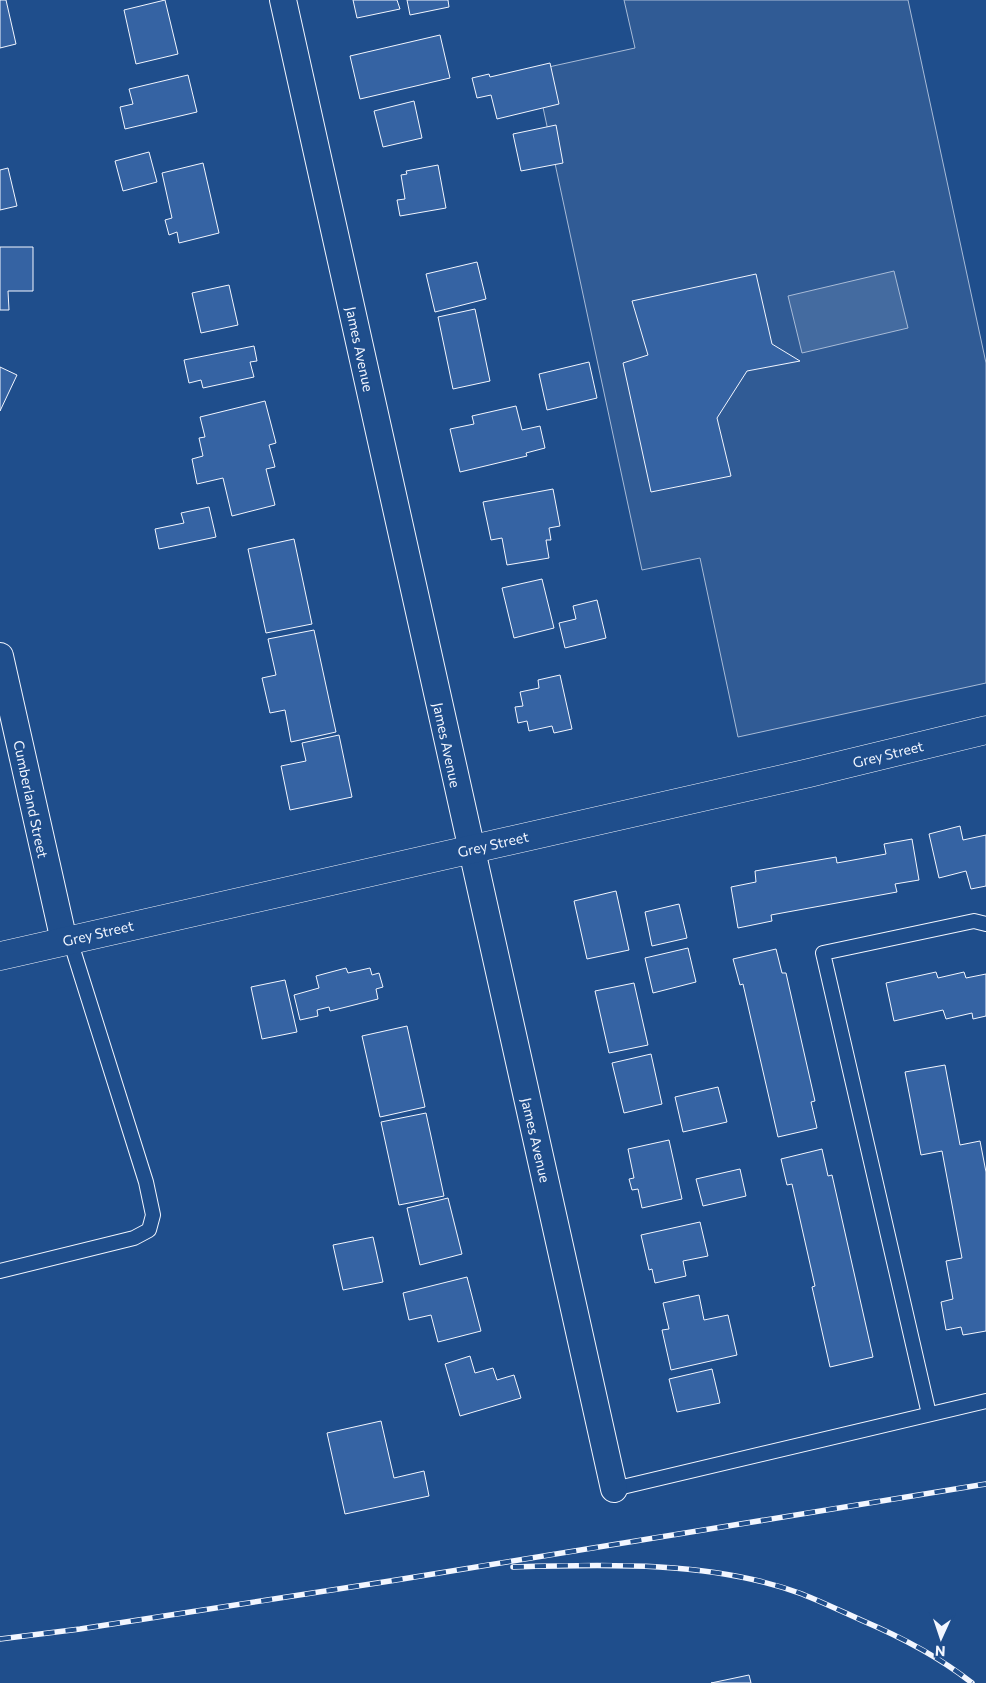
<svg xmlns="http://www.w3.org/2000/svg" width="986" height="1683" viewBox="0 0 986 1683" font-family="Commissioner,sans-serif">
<rect width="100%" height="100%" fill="#1f4e8c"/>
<!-- built -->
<polygon fill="#305b95" stroke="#a8bbd7" points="624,0 908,0 986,363 986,683 738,737 700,558 642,570 535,70 635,48"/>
<!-- water -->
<polygon fill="#446ba0" stroke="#a8bbd7" points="894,271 908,328 802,353 788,296"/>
<!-- building -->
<g fill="#3563a3" stroke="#f2f6ff">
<polygon points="0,0 6,0 16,44 0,48"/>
<polygon points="165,0 178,54 136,64 124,10"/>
<polygon points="353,0 397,0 400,9 357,18"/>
<polygon points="407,0 448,0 449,7 410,15"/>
<polygon points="440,35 450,78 360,99 350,56"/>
<polygon points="550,63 559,104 497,119 491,95 477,98 472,78 489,74 490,77"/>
<polygon points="188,75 197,112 125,129 120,107 133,104 129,89"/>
<polygon points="414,101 422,138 383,147 374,111"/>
<polygon points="556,125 563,163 521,171 513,134"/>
<polygon points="149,152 157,182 123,191 115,161"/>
<polygon points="203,163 219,233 179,243 177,232 169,235 165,220 172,218 162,173"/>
<polygon points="438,165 446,208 400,216 397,200 405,199 401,175 407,174 406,171"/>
<polygon points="8,168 17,206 0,210 0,170"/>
<polygon points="0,247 33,247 33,291 8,291 9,310 0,310"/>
<polygon points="477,262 486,299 435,312 426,274"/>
<polygon points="756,274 772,344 800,361 747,371 717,418 731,476 651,492 623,363 648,355 632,301"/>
<polygon points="229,285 238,325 201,333 192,293"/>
<polygon points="475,309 490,381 453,389 438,317"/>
<polygon points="254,346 257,361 250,362 254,377 203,388 201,380 189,383 184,360"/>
<polygon points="589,362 597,398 547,410 539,374"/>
<polygon points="0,367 17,375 0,411"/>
<polygon points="265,401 276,443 269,445 275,467 266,469 275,505 232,516 223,478 197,484 192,459 203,456 199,438 205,437 200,417"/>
<polygon points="516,406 522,430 540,426 545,448 526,453 527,456 460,472 450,429 474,424 472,416"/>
<polygon points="553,489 560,526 549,528 551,540 546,540 549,558 507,565 502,538 491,540 483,502"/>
<polygon points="209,507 216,537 159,549 155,529 184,523 181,513"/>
<polygon points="294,539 312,624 266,633 248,549"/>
<polygon points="542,579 554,628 514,638 502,588"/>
<polygon points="597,600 606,638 565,648 559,623 576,619 573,606"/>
<polygon points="314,630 336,732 291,742 285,710 270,713 262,678 276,675 268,639"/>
<polygon points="560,675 572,729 554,733 552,726 529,731 527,721 518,723 515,707 523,706 520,692 539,688 538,680"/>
<polygon points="339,735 352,797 290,810 281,766 306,761 302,743"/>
<polygon points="960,826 963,840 986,835 986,886 971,889 966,871 939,878 929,834"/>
<polygon points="912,839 919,880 895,884 897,892 771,915 772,921 738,928 731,887 756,882 755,871 836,857 837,863 886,854 884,844"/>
<polygon points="616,891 629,950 587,959 574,901"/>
<polygon points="679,904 687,938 652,946 645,912"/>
<polygon points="688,948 696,982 653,993 645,958"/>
<polygon points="776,949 782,973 786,973 815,1101 811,1102 817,1128 778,1137 743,984 740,985 733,959"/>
<polygon points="346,968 348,973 370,968 372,975 379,973 383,987 376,989 378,999 330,1011 329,1007 317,1010 318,1016 300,1020 294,995 319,988 316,976"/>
<polygon points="936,972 938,978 964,972 966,978 986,974 986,1016 973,1019 972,1013 946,1019 943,1010 894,1021 886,983"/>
<polygon points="285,980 297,1032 262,1039 251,987"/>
<polygon points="634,983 648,1045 609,1053 595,991"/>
<polygon points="407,1026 425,1107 380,1117 362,1036"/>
<polygon points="651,1054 662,1104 624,1113 612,1063"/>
<polygon points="945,1065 960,1145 980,1141 986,1172 986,1331 963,1335 961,1327 946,1330 941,1302 953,1299 946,1261 962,1258 942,1151 921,1155 905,1072"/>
<polygon points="718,1087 727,1122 683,1132 675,1097"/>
<polygon points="426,1113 444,1196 399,1205 381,1122"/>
<polygon points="669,1140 682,1199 642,1208 638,1189 632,1190 629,1179 634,1178 628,1149"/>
<polygon points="822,1149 828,1176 832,1175 873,1357 830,1367 812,1287 815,1286 792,1184 787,1185 781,1159"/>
<polygon points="740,1169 746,1196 703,1206 696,1179"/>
<polygon points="448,1198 462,1254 420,1265 407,1208"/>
<polygon points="700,1222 708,1256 683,1261 686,1276 655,1283 652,1269 649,1270 641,1235"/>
<polygon points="373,1237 383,1282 343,1290 333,1245"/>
<polygon points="467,1277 481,1331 438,1342 431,1315 409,1320 403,1293"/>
<polygon points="699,1295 704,1320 728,1315 737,1355 671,1370 662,1330 669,1329 663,1303"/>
<polygon points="470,1356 475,1373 493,1368 497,1380 514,1375 521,1398 460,1416 445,1364"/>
<polygon points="712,1369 720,1403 677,1412 669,1379"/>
<polygon points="381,1421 394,1478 424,1471 429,1496 345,1514 327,1433"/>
<polygon points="749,1675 751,1683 711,1683"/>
</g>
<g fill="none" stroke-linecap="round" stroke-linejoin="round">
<!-- lane casing -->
<g stroke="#f2f6ff" stroke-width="16">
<g id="lane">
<polyline points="0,1271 134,1238 149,1230 153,1215 146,1182 70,940"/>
<polyline points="929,1414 823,953 974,921 986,924"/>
<polyline points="614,1489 986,1401"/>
</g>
</g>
<!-- street casing -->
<g stroke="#f2f6ff" stroke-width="28">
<g id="street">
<polyline points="283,0 614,1489"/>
<polyline points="0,656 64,941"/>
</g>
</g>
<!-- secondary casing -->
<g stroke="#f2f6ff" stroke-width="29">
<polyline id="secondary" points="0,956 809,773 986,730"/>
</g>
<!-- lane -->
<use href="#lane" stroke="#1f4e8c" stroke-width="14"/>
<!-- street -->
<use href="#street" stroke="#1f4e8c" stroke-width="26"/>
<!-- secondary -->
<use href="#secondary" stroke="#1f4e8c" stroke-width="28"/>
<!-- rail casing -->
<g stroke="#f2f6ff" stroke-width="5.5">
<g id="rail">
<path d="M513,1567C606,1564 714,1561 802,1594C822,1602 841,1611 861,1620C901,1637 938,1656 972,1683"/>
<polyline points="0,1639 80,1629 390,1581 986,1484"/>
</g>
</g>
<!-- rail -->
<use href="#rail" stroke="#1f4e8c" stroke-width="4" stroke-dasharray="11" stroke-linecap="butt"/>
</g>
<g text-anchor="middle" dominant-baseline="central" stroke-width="4" stroke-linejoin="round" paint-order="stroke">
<!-- street labels -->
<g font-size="14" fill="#f2f6ff" stroke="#1f4e8c">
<text transform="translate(360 349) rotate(78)">James Avenue</text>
<text transform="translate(447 745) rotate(78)">James Avenue</text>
<text transform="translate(888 754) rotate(-14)">Grey Street</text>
<text transform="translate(31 799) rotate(78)">Cumberland Street</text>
<text transform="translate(493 844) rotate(-13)">Grey Street</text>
<text transform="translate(98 933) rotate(-13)">Grey Street</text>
<text transform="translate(536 1140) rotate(77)">James Avenue</text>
</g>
</g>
<!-- north arrow -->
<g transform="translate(941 1638) rotate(183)" stroke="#1f4e8c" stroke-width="4" paint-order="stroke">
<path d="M0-4L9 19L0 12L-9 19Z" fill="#f2f6ff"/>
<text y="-8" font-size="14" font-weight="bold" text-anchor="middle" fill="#f2f6ff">N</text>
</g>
</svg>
